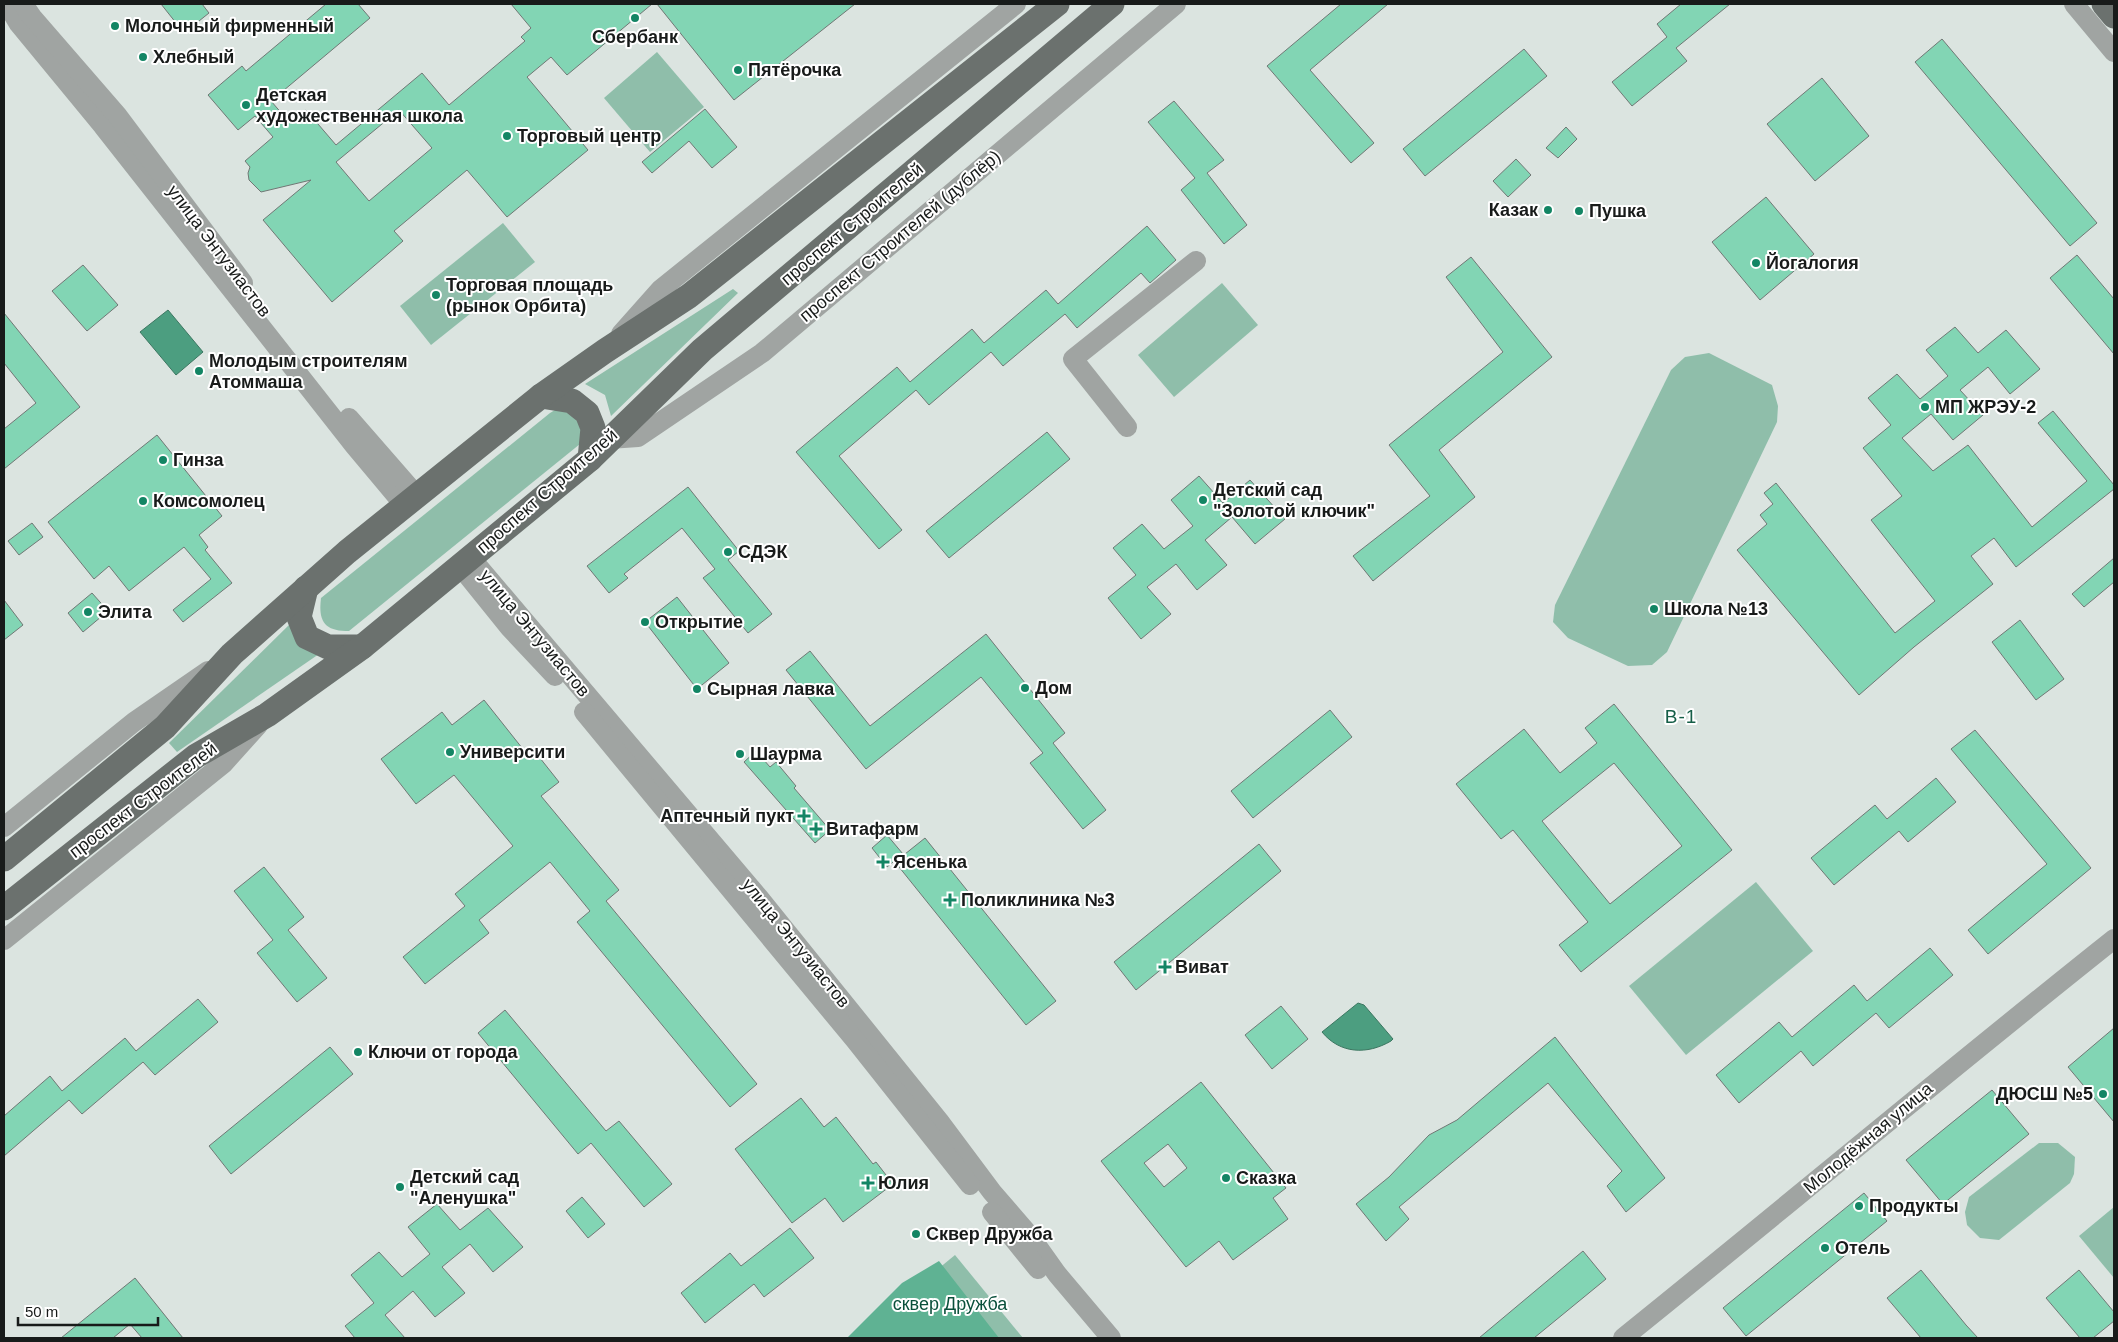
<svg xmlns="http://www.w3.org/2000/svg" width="2118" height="1342" viewBox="0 0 2118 1342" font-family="Arial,sans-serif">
<rect width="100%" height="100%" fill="#dbe4e0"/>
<!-- green -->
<g fill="#8fbeaa">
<polygon points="657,52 704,107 650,152 604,98"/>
<polygon points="503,223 535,262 431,345 400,306"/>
<polygon points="1222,283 1258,325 1174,397 1138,355"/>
<polygon points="733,289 738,293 611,416 605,395 585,384"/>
<polygon points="1709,353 1772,385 1778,406 1777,422 1667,652 1652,665 1628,666 1568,638 1553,622 1555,605 1671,370 1685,357"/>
<path d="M565,409L583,426L580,444L349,631C325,631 318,622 321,598L550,413L555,410Z"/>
<polygon points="291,623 319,654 177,752 169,743"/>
<polygon points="1756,882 1813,951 1686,1055 1629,986"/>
<polygon points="2039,1143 2058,1143 2075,1157 2074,1174 2070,1183 1999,1240 1980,1238 1967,1225 1965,1212 1969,1197"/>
<polygon points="2114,1207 2114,1278 2079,1236"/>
<polygon points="955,1255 1023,1338 854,1338"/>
</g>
<!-- forest -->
<polygon fill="#5fb293" points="939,1261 999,1338 847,1338 902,1283"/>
<!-- water -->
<g fill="#4c9e80" stroke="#3c7761">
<polygon points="168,310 203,352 176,375 140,332"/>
<path d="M1358,1003L1364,1005L1393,1039L1391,1041C1367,1055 1340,1054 1322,1032Z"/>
</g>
<!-- building -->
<g fill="#82d5b4" stroke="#707875" fill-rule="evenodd">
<polygon points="161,4 202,4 209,13 184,33"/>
<path d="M326,4H358L370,18L271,101L290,123L306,110L336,145L422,73L449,105L525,41L521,37L531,28L511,4H652L567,75L551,57L527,77L588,150L507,217L467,170L394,231L403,241L332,302L263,220L311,180L261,192L249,180L248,173L250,167L245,161L273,137L255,116L238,130L208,95L242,66L246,71ZM399,110L432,148L369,201L336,162Z"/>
<polygon points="657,4 855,4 734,100"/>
<polygon points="1341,4 1388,4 1310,70 1374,143 1351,163 1267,66"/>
<polygon points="1681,4 1730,4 1676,48 1687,61 1632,106 1612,82 1667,37 1657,24"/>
<polygon points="1942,39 2097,223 2070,246 1915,62"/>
<polygon points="1524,49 1547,76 1425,176 1403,149"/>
<polygon points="1822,78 1869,136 1815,181 1767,124"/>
<polygon points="1174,101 1224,160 1207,173 1247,225 1224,244 1181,190 1195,178 1148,122"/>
<polygon points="705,109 737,147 712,168 689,141 652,173 642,162"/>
<polygon points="1566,127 1577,139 1558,158 1546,148"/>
<polygon points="1516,159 1531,175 1508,197 1493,181"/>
<polygon points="1766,197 1814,254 1760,300 1712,242"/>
<polygon points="1147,226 1176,260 1150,283 1141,273 1077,328 1065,314 1003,366 991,352 929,405 916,390 839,456 902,530 879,549 796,452 897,367 910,382 972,329 984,343 1046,290 1058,304"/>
<polygon points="2077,255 2114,299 2114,354 2050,278"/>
<polygon points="1471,257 1552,357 1439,450 1475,497 1373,581 1353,556 1430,496 1389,445 1503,352 1446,277"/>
<polygon points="83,265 118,305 87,331 52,291"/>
<polygon points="4,313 80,407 4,469 4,429 36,403 4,363"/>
<polygon points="1955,327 1978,353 2006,330 2040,369 2010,394 1988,367 1960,390 1983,415 1953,440 1931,414 1902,438 1933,471 1968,445 2032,527 2087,481 2038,423 2053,411 2114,485 2114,489 2016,567 1994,538 1971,556 1993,584 1914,647 1859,695 1737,550 1767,524 1760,515 1773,504 1764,493 1776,483 1895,633 1935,601 1871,520 1902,496 1863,448 1891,425 1868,398 1897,374 1920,399 1948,376 1926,350"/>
<polygon points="1047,432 1070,459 949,558 926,531"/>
<polygon points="157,435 222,516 199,535 208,547 205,550 232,583 183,622 173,610 211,579 184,547 129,591 109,566 94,579 48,522"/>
<polygon points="1199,476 1223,503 1250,480 1285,519 1255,544 1232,517 1205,540 1227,565 1197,590 1176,564 1147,587 1171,614 1141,639 1108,598 1136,575 1113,548 1142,524 1164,549 1193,526 1171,500"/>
<polygon points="688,487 739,551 728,560 772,614 748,633 703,578 715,569 682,528 624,574 628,578 609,593 587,566"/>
<polygon points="32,523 43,537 19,555 8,541"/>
<polygon points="2114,558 2114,582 2084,607 2072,594"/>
<polygon points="92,593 108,611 83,632 68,613"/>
<polygon points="677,597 729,663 697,689 645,622"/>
<polygon points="4,600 23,625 4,640"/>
<polygon points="2020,620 2064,679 2036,700 1992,642"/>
<polygon points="986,634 1065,733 1053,743 1106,810 1083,829 1030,763 1043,753 981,677 866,769 786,670 810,651 870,726"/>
<polygon points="484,700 530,758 536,753 559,782 541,796 619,890 606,901 757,1084 730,1107 577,922 590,911 550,862 479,920 489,933 425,984 403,957 465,906 455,894 513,846 454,775 416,804 381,759 442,712 452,725"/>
<path d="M1614,704L1732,850L1581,972L1559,945L1588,922L1513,830L1501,839L1456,784L1524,729L1560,773L1597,743L1585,728ZM1614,763L1682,846L1610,904L1542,821Z"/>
<polygon points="1330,710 1352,737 1253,818 1231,791"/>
<polygon points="1975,730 2091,868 1988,954 1968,930 2047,864 1951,749"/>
<polygon points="756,751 770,767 776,762 796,786 794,788 830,830 815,843 744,762"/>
<polygon points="1936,778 1956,802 1908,842 1899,831 1834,885 1811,858 1875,805 1887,819"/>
<polygon points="887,835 903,854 887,867 872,848"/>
<polygon points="925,838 1056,1001 1026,1025 895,862"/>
<polygon points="1259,844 1281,871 1136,990 1114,962"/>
<polygon points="264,867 304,917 288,930 327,978 297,1002 257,953 273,940 234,891"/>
<polygon points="1930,948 1953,975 1889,1028 1876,1013 1813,1066 1801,1051 1739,1103 1716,1075 1779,1022 1792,1037 1854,985 1867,1001"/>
<polygon points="198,999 218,1022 155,1075 143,1062 82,1114 69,1100 4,1156 4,1116 50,1076 62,1091 125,1038 136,1051"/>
<polygon points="1281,1006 1308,1039 1272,1069 1245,1035"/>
<polygon points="505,1010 606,1131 619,1121 672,1184 644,1207 591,1143 578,1154 478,1033"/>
<polygon points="2114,1028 2114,1122 2068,1067"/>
<polygon points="1555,1037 1665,1178 1626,1212 1607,1186 1622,1171 1548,1083 1399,1207 1409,1219 1386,1241 1356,1204 1389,1177 1429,1135 1457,1120"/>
<polygon points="330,1047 353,1074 231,1174 209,1146"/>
<path d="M1201,1082L1286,1188L1273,1198L1288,1219L1233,1260L1219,1241L1186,1267L1101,1161ZM1168,1144L1187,1168L1164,1187L1144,1163Z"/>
<polygon points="1992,1090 2029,1134 1943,1204 1906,1160"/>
<polygon points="801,1098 824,1127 836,1117 873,1164 876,1162 893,1184 843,1222 825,1198 792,1223 735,1149"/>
<polygon points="1864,1193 1887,1221 1746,1336 1723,1308"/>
<polygon points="582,1197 605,1224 588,1238 566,1211"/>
<polygon points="437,1204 460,1230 488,1208 523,1247 493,1272 470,1244 442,1267 465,1293 435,1317 413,1291 385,1315 405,1338 355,1338 345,1326 374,1303 351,1275 379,1252 402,1277 430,1254 408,1227"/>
<polygon points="790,1228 814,1258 764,1297 754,1284 705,1323 681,1293 730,1253 741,1266"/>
<polygon points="1583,1251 1606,1279 1534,1338 1479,1338"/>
<polygon points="1921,1270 1966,1325 1978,1338 1921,1338 1887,1298"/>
<polygon points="2079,1270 2114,1312 2114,1321 2093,1338 2080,1338 2046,1298"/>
<polygon points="135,1278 183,1338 142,1338 130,1324 113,1338 61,1338"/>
</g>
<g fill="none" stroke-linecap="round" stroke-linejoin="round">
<!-- minor -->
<g stroke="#a0a4a2" stroke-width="20">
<polyline points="7,4 19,24 103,126 354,445 405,506"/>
<polyline points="23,4 32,17 117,115 243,283"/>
<polyline points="2074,4 2114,52"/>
<polyline points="621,334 661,289 1016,4"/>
<polyline points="349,418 417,496"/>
<polyline points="1127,427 1073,359 1196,261"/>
<polyline points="609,439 638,437 762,353 1176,4"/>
<polyline points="470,557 760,899 939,1121 992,1192 1030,1236 1057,1274 1111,1338"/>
<polyline points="460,566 510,628 555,676"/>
<polyline points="584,712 855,1040 970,1185"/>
<polyline points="4,827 134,722 208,671"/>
<polyline points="4,940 223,764 258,725"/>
<polyline points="992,1212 1038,1269"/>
<path d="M1623,1338C1787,1206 1949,1070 2114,939"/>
</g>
<!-- major -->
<g stroke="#6b716e" stroke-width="25">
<polyline points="2104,4 2114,16"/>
<polyline points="541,396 572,401 587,413 593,428 590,459"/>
<polyline points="306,588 299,617 307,637 328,647 362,647"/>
<polyline points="4,859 165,727 232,654 347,552 541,396 605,351 689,296 1057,4"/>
<polyline points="4,908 196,756 267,715 362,647 590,459 702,350 1112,4"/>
</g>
</g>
<!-- markers -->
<g fill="#138564" stroke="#fff" stroke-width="2">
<circle cx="635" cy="18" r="5"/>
<circle cx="115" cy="26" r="5"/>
<circle cx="143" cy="57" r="5"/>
<circle cx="738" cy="70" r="5"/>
<circle cx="246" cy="105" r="5"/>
<circle cx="507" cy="136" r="5"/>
<circle cx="1548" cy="210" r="5"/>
<circle cx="1579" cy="211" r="5"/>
<circle cx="1756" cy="263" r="5"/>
<circle cx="436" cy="295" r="5"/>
<circle cx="199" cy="371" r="5"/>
<circle cx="1925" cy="407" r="5"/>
<circle cx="163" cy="460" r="5"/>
<circle cx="1203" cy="500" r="5"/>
<circle cx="143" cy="501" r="5"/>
<circle cx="728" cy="552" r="5"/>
<circle cx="1654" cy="609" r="5"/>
<circle cx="88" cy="612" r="5"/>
<circle cx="645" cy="622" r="5"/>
<circle cx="1025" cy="688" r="5"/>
<circle cx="697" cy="689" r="5"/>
<circle cx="450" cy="752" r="5"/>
<circle cx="740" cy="754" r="5"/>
<path d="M801.5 808.5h5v5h5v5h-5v5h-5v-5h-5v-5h5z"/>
<path d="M813.5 821.5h5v5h5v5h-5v5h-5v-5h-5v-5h5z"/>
<path d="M880.5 854.5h5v5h5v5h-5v5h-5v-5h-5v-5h5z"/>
<path d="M947.5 892.5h5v5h5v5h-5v5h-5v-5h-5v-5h5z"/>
<path d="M1162.5 959.5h5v5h5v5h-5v5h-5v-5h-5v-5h5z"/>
<circle cx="358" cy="1052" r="5"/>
<circle cx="2103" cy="1094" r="5"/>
<circle cx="1226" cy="1178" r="5"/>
<path d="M865.5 1175.5h5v5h5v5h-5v5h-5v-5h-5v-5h5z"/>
<circle cx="400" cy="1187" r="5"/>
<circle cx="1859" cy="1206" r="5"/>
<circle cx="916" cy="1234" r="5"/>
<circle cx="1825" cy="1248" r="5"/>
</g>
<g text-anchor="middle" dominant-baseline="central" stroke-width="4" stroke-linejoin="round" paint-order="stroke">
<!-- poi labels -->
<g font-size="18" font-weight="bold" fill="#181b1a" stroke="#fff" text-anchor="start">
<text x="125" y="26">Молочный фирменный</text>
<text x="635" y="37" text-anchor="middle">Сбербанк</text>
<text x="153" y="57">Хлебный</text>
<text x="748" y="70">Пятёрочка</text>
<text x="256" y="95">Детская<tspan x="256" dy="21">художественная школа</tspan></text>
<text x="517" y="136">Торговый центр</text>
<text x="1538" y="210" text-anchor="end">Казак</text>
<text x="1589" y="211">Пушка</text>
<text x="1766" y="263">Йогалогия</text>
<text x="446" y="285">Торговая площадь<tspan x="446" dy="21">(рынок Орбита)</tspan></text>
<text x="209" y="361">Молодым строителям<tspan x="209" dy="21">Атоммаша</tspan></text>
<text x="1935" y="407">МП ЖРЭУ-2</text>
<text x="173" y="460">Гинза</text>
<text x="1213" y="490">Детский сад<tspan x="1213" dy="21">"Золотой ключик"</tspan></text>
<text x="153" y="501">Комсомолец</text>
<text x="738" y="552">СДЭК</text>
<text x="1664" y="609">Школа №13</text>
<text x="98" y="612">Элита</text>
<text x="655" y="622">Открытие</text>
<text x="1035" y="688">Дом</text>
<text x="707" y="689">Сырная лавка</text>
<text x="460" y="752">Университи</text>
<text x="750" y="754">Шаурма</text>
<text x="794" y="816" text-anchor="end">Аптечный пукт</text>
<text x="826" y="829">Витафарм</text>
<text x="893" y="862">Ясенька</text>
<text x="961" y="900">Поликлиника №3</text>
<text x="1175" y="967">Виват</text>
<text x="368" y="1052">Ключи от города</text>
<text x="2093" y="1094" text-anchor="end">ДЮСШ №5</text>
<text x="410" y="1177">Детский сад<tspan x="410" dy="21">"Аленушка"</tspan></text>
<text x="1236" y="1178">Сказка</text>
<text x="878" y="1183">Юлия</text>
<text x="1869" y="1206">Продукты</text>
<text x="926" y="1234">Сквер Дружба</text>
<text x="1835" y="1248">Отель</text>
</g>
<!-- street labels -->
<g font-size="18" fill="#181b1a" stroke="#fff">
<text transform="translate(852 224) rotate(-40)">проспект Строителей</text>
<text transform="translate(900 236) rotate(-40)">проспект Строителей (дублёр)</text>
<text transform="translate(219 251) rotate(53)">улица Энтузиастов</text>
<text transform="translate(547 491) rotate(-41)">проспект Строителей</text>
<text transform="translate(535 633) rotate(50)">улица Энтузиастов</text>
<text transform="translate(143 800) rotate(-37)">проспект Строителей</text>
<text transform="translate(796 943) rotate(51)">улица Энтузиастов</text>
<text transform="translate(1868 1138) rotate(-40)">Молодёжная улица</text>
</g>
<!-- park labels -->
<g font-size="18" fill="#0a503b" stroke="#fff">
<text x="950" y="1304">сквер Дружба</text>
</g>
<!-- neighbourhood labels -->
<g font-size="19" letter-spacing="1" fill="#155e47" stroke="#fff">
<text x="1681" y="716">В-1</text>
</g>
</g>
<!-- border -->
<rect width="2118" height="1342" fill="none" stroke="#181b1a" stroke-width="10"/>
<!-- scale -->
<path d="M18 1317v8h140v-8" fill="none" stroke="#181b1a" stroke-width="2.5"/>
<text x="25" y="1317" font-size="15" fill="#181b1a" stroke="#ffffff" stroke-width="4" paint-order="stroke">50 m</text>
</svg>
